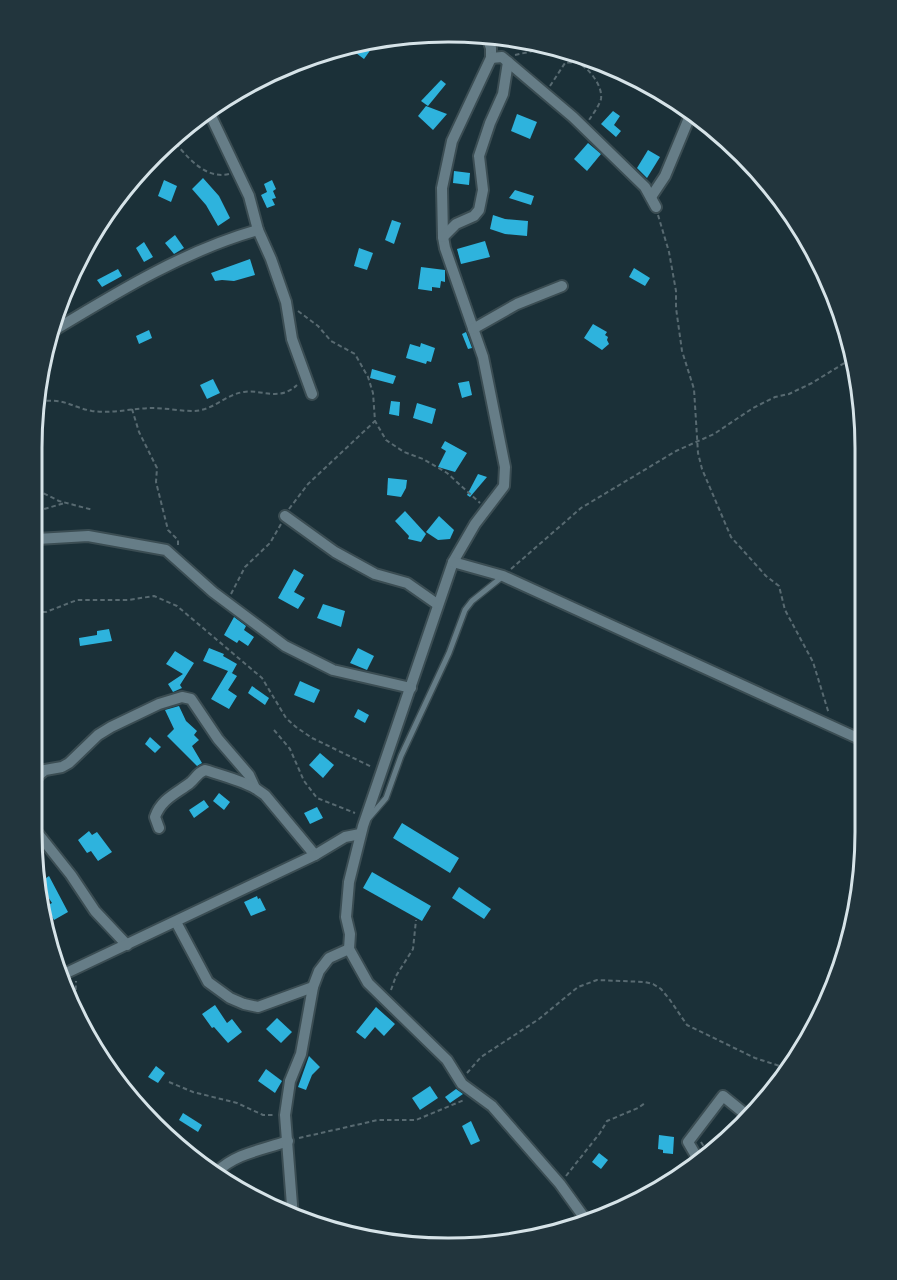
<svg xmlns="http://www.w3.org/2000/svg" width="897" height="1280" viewBox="0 0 897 1280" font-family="Raleway,sans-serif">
<rect width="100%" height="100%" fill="#1b3038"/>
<!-- building -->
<g fill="#2eb3dd">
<polygon points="368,41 374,45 364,59 356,53 359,49 353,45"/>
<polygon points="441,80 446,84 428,106 421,101"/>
<polygon points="426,106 447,114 433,130 418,116"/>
<polygon points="613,111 620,116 614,125 621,131 616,137 601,124"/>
<polygon points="517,114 537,122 530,139 511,131"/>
<polygon points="588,143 601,154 587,171 574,159"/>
<polygon points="648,150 660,157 647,178 637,168"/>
<polygon points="454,171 470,173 469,185 453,183"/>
<polygon points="203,178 219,196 230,218 218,226 206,205 192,189"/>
<polygon points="164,180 177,186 171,202 158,196"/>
<polygon points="272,180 276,189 273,191 276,198 272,199 275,205 267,208 261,195 267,192 264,184"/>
<polygon points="515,190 534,196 531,205 509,198"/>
<polygon points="493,215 505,219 528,221 527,236 505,234 490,229"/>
<polygon points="392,220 401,223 394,244 385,240"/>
<polygon points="175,235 184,248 174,254 165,243"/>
<polygon points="485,241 490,257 461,264 457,249"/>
<polygon points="144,242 153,257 144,262 136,248"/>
<polygon points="359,248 373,253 367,270 354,266"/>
<polygon points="250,259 255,275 234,281 222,280 215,281 211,273"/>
<polygon points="421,267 445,270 445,282 441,281 440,288 432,287 432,291 418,289"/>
<polygon points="634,268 650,278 645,286 629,277"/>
<polygon points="118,269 122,276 102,287 97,280"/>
<polygon points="593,324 607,332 605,335 608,337 607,340 609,344 602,350 584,338"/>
<polygon points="149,330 152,338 139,344 136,336"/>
<polygon points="466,332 472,348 468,349 462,334"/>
<polygon points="421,343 435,348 431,362 427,361 426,364 406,358 410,344 420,347"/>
<polygon points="372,369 396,376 393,384 370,378"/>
<polygon points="213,379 220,393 207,399 200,385"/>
<polygon points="469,381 472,395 462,398 458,383"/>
<polygon points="391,401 400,402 399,416 389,414"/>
<polygon points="417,403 436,409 432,424 413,418"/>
<polygon points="445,441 467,453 455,472 438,467 446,451 441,448"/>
<polygon points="478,474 487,477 470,497 467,495"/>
<polygon points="388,478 407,480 406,488 401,497 387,495"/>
<polygon points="405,511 426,534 421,542 408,539 409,536 395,521"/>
<polygon points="439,516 454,530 450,539 438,540 426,532"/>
<polygon points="294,569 304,575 294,592 305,598 298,609 278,598"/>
<polygon points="323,604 345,611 341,627 317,618"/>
<polygon points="234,617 246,626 244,630 254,637 248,646 239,640 237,643 224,635"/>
<polygon points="109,629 112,641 80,646 79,638 97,635 97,631"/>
<polygon points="209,648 224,654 223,656 237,664 232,673 230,672 237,676 228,690 237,696 229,709 211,699 228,671 203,661"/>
<polygon points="358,648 374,656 367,670 350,663"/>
<polygon points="175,651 194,663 180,685 182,688 173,692 168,684 183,674 166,664"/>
<polygon points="300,681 320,690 314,703 294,695"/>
<polygon points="252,686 269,698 265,705 248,693"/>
<polygon points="179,706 186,721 197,731 194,735 199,740 192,746 202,763 197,766 167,736 174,729 165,710"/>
<polygon points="358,709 369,715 365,723 354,717"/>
<polygon points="150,737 161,747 155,753 145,744"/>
<polygon points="320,753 334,765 323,778 309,765"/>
<polygon points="219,793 230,802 224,810 213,801"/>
<polygon points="204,800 209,807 194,818 189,810"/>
<polygon points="317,807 323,818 310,824 304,813"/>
<polygon points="402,823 459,858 450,873 393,838"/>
<polygon points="89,831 92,835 97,832 112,852 98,861 91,851 87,853 78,840"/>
<polygon points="372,872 431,906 422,921 363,888"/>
<polygon points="49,876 68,912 54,920 46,906 52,903 39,883"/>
<polygon points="459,887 491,909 484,919 452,898"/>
<polygon points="257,896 258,899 260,898 266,910 251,916 244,902"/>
<polygon points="215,1005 227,1023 232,1019 242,1032 228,1043 214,1027 212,1028 202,1014"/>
<polygon points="376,1007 395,1024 384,1036 375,1027 365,1039 356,1032"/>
<polygon points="277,1018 292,1032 281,1043 266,1029"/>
<polygon points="309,1056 320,1067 312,1075 306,1090 298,1087"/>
<polygon points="156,1066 165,1073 158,1083 148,1077"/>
<polygon points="266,1069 282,1081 275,1093 258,1081"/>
<polygon points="430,1086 438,1098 420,1110 412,1098"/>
<polygon points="456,1089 463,1094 450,1103 445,1097"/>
<polygon points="183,1113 202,1125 198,1132 179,1120"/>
<polygon points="471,1121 480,1141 471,1145 462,1126"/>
<polygon points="659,1135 674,1137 673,1154 663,1153 663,1150 658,1149"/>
<polygon points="599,1153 608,1160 601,1169 592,1162"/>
</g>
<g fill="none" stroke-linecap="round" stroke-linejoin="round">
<!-- service casing -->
<g stroke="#3b4d53" stroke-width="8">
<polyline id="service" points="368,819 386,798 401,756 449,653 465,610 472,601 502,577"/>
</g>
<!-- minor casing -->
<g stroke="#3b4d53" stroke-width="14">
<g id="minor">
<polyline points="486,34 491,48 491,58 452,141 442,188 443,237 445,248 483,357 505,467 504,486 475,524 453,562 363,826 349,882 346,917 350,934 349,949 368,983 447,1060 462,1084 492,1106 560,1184 586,1220"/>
<polyline points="491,58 502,57 573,117 645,187 656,207"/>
<polyline points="208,110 249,196 258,230 271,259 286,302 292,339 312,394"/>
<polyline points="651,197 665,176 692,111"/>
<polyline points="443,237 456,224 474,216 479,210 483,190 479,156 490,123 503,94 508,62"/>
<polyline points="473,329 517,304 562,286"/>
<path d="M53,331C119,291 184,251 258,230"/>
<polyline points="285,516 335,552 375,574 407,583 437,604"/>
<polyline points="37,539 88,536 166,550 213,592 285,646 333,670 411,688"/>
<polyline points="453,562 503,576 864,741"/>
<polyline points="32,784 40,774 45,770 62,767 69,763 98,735 111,727 159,704 182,697 191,699 218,739 249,775 255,788 265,795 315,855"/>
<polyline points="32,826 71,875 95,911 127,945"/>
<path d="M159,828L155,817C161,799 177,793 190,783C196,778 197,773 205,770C221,775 240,780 255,788"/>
<polyline points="176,922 208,982 230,998 244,1004 258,1007 313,987"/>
<polyline points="62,975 315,855 345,837 360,834"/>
<polyline points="699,1161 688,1142 723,1096 749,1117"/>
<path d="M217,1172C236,1153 263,1150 288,1141"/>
<polyline points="677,1176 680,1174"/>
<polyline points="293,1218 285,1115 290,1081 301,1054 313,987 319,971 329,958 349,949"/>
</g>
</g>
<!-- path -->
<g stroke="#586a71" stroke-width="2" stroke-dasharray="4.5 3" stroke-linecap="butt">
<polyline points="515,55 556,46"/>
<path d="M550,86L565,63C568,63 573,61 578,63C589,68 603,86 601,99C599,106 593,114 589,120"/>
<path d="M171,138C186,155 204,180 229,174"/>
<polyline points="658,215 669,252 676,291 676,308 682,351 694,389 698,453 702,469 731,537 766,576 779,586 785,610 813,662 829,714"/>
<polyline points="298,311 318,326 331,341 355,354 368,377 373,393 375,421 386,440 404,452 423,459 447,473 480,503"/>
<path d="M39,402C63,397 71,407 92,411C112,414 133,408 152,408C166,408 180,411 193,411C213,411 226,394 244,392C262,389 279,402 297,385"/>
<polyline points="132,409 139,432 157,468 156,482 168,530 178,540 178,545"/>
<polyline points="37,490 59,501 93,510"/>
<polyline points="289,509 308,484 375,421"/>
<polyline points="37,511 65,503"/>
<polyline points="511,569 581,508 676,451 714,434 753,408 775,397 789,394 812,383 851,359"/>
<polyline points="231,594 245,567 270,543 281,524"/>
<polyline points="35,612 46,612 77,600 128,600 154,596 177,606 262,678 286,718 296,727 312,738 372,767"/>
<polyline points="274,730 290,749 304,781 317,798 355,813"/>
<polyline points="391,990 396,976 413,949 416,920"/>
<polyline points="75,1005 76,981"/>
<polyline points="467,1073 481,1057 539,1019 578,987 597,980 645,982 653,984 661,989 670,1000 687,1025 755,1058 789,1069"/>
<polyline points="169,1082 193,1092 237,1103 263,1115 274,1115"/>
<polyline points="771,1088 776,1089"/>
<polyline points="299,1138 378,1120 416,1120 464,1100"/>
<polyline points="701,1142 709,1155"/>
<polyline points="566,1176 600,1133 607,1121 638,1108 645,1103"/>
</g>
<!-- service -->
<use href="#service" stroke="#667d87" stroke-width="5"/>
<!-- minor -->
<use href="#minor" stroke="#667d87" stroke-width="10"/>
</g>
<!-- crop -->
<path d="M0 0H897V1280H0ZM448 42H449A406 406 0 0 1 855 448V832A406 406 0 0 1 449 1238H448A406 406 0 0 1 42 832V448A406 406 0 0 1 448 42Z" fill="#22353d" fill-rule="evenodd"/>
<path fill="none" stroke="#d6e3e8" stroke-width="3" d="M448 42H449A406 406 0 0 1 855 448V832A406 406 0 0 1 449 1238H448A406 406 0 0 1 42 832V448A406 406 0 0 1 448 42Z"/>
</svg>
